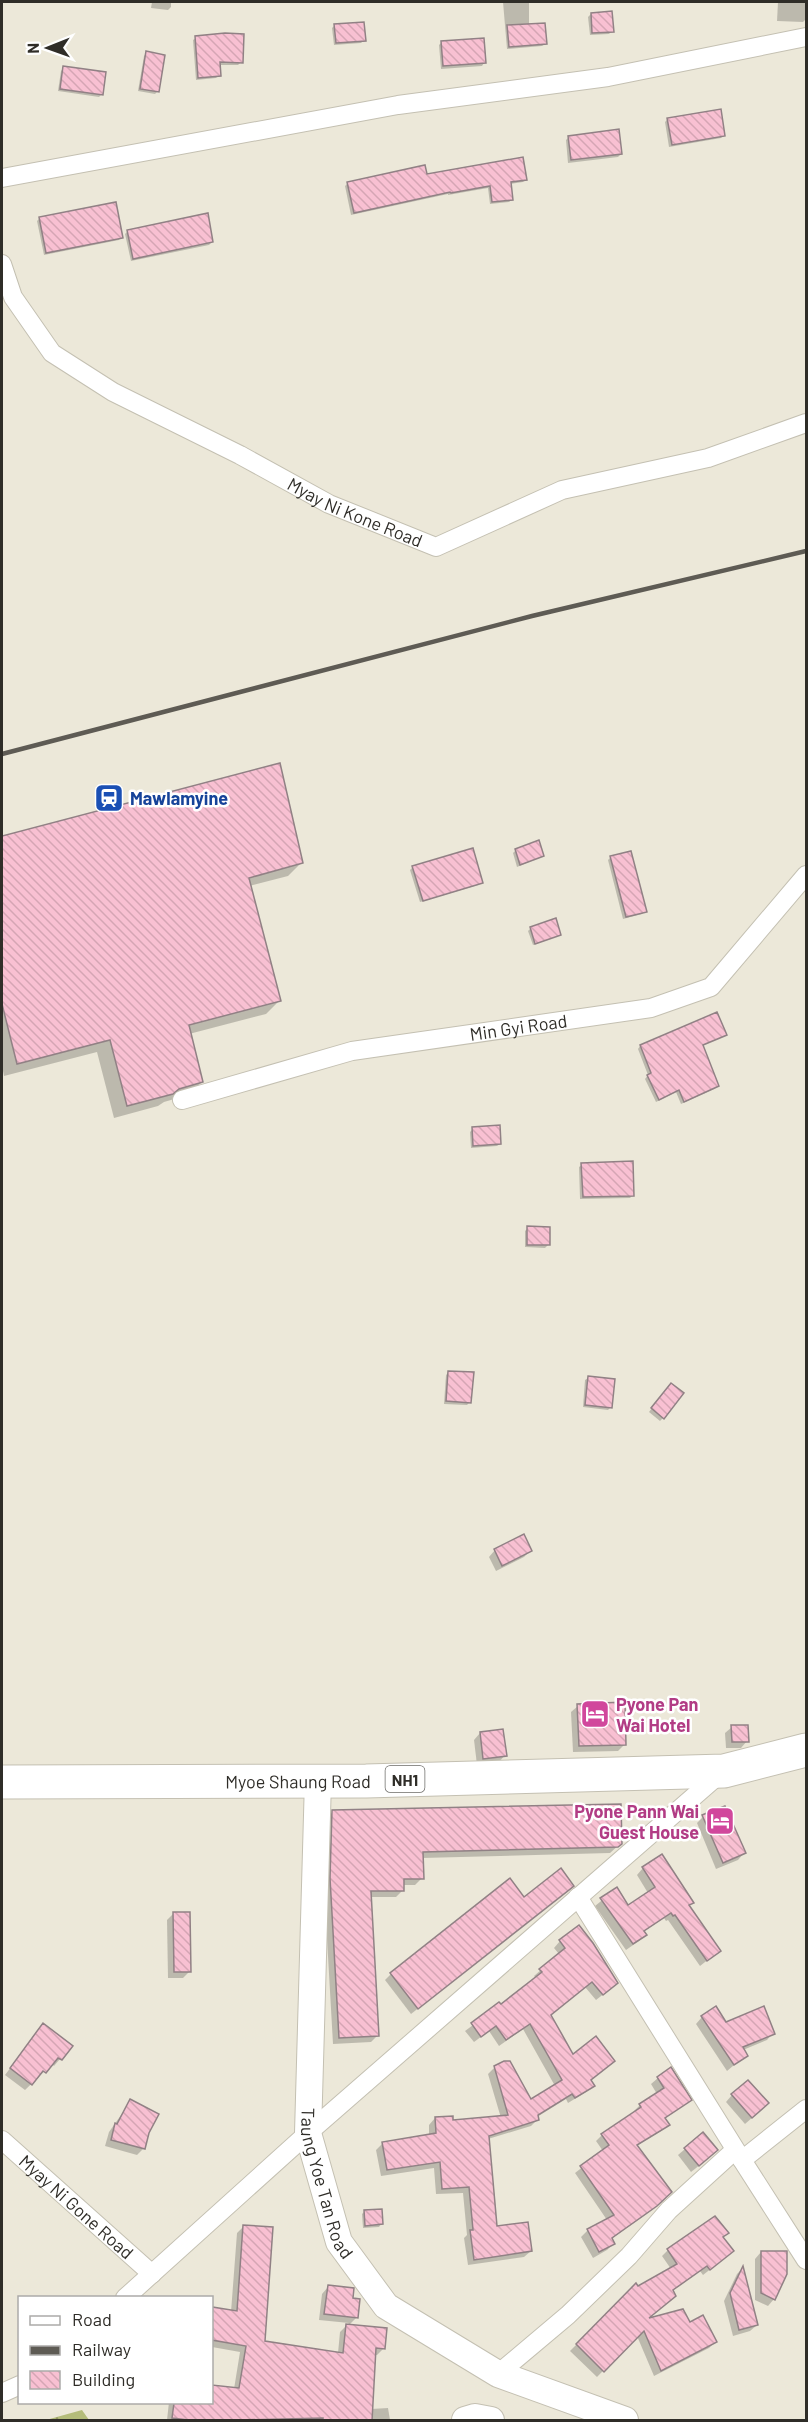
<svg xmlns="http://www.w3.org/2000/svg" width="808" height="2422" viewBox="0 0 808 2422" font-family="Barlow,sans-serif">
<defs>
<pattern id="forest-firs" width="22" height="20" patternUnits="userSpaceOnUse" patternTransform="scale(1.5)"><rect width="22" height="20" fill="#b4bc7a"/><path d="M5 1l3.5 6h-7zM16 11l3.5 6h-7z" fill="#939964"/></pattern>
<pattern id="building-back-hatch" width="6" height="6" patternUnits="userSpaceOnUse" patternTransform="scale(1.5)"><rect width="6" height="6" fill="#f8c0d2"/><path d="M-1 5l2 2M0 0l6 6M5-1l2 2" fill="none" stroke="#d5a5b4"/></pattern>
</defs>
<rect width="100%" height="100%" fill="#ece8d9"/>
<!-- forest -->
<polygon fill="url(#forest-firs)" points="82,2410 89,2420 46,2420"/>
<!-- shadow -->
<g fill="#0003">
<polygon points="152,2 171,2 171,7 168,10 151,8"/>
<polygon points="503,2 529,2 529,26 545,44 542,46 507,49"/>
<polygon points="778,2 806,2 806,19 803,22 777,21"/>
<polygon points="591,14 612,31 609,34 590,35 588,17"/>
<polygon points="335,25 364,40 361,43 334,45 332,28"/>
<polygon points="196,38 241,62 238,65 219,65 219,75 216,78 196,80 193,40"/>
<polygon points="442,42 484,63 482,66 441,69 439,45"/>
<polygon points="147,53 158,91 155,94 138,91 144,56"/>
<polygon points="64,68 102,94 99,97 58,91 61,71"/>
<polygon points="668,119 724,135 721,138 669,147 665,122"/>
<polygon points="569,137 621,154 618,157 568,163 566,140"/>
<polygon points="426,176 526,179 523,182 510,184 512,199 509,202 490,204 488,188 448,195 448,194 351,215 345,186 348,183"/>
<polygon points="40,218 121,237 119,240 44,255 37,221"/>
<polygon points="128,231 212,242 209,245 131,261 125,234"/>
<polygon points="279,764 301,863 288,876 249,886 279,1001 266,1014 189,1034 202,1082 188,1095 164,1102 158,1106 114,1118 97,1052 4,1076 2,1066 2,837"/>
<polygon points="516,850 543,856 517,867 513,853"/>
<polygon points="611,857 645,911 642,914 623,919 608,860"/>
<polygon points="413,867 481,882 478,885 420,902 410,870"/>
<polygon points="531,928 560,935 533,945 528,931"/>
<polygon points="725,1034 701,1046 717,1086 714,1089 681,1104 676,1092 656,1102 645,1079 648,1075 638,1049 640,1046"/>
<polygon points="473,1129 500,1144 497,1146 471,1148 470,1132"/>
<polygon points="582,1165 633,1195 630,1198 580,1199 579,1167"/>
<polygon points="528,1228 548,1245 545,1248 525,1247 525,1231"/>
<polygon points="449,1372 470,1402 467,1405 444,1404 446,1375"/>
<polygon points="588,1378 611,1407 608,1410 583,1407 585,1380"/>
<polygon points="668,1387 663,1418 660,1421 649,1412"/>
<polygon points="495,1550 530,1551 524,1557 496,1571 489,1557"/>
<polygon points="578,1706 625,1744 618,1751 573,1752 571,1712"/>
<polygon points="732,1727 747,1741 741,1748 726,1748 725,1733"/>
<polygon points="480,1733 505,1755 499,1762 477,1765 474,1740"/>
<polygon points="333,1812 620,1844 610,1853 422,1858 422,1878 415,1885 403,1885 403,1890 396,1897 370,1897 377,2036 371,2042 333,2044 324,1886 326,1818"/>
<polygon points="703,1817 744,1853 738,1860 716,1869 697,1823"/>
<polygon points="643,1868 692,1902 688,1906 719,1951 700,1966 668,1920 666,1921 664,1918 643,1932 645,1934 639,1941 626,1950 595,1906 616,1889 628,1907 648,1893 637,1875"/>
<polygon points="566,1892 411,2014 385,1980 391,1974 524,1899"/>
<polygon points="173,1914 190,1971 183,1978 168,1978 167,1920"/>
<polygon points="560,1941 610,1989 596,2000 585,1987 549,2015 573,2056 593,2086 586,2092 568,2103 566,2099 537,2117 538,2119 531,2126 488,2139 496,2228 531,2251 524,2257 468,2265 464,2238 467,2235 463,2193 436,2194 434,2168 381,2176 376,2150 383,2143 429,2136 429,2125 435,2118 452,2122 501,2118 488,2074 495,2067 531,2101 555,2086 523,2029 499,2046 489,2031 474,2042 465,2031 536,1978 534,1976 559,1954 554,1948"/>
<polygon points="702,2017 726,2024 773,2033 767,2040 743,2050 746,2055 727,2071 696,2024"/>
<polygon points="43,2025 71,2046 54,2066 52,2064 25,2090 5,2075"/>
<polygon points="658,2078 690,2100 664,2119 668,2124 661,2131 636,2146 670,2192 648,2213 611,2239 613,2244 607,2250 593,2258 581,2237 588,2230 607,2220 575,2173 603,2151 596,2141 602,2135 635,2113 634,2111 640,2105 657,2094 651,2084"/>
<polygon points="732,2095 761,2110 745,2124 726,2102"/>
<polygon points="131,2101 148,2132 144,2148 137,2155 105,2146 109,2132"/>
<polygon points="685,2149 710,2157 691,2172 678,2155"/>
<polygon points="365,2211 381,2224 379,2227 363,2228 362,2214"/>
<polygon points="244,2226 263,2342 338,2353 340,2332 349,2323 319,2320 322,2294 328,2287 351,2299 357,2317 348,2326 384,2348 377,2355 374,2355 371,2409 388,2408 390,2420 167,2420 169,2402 212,2402 212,2386 234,2389 240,2352 212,2347 212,2308 231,2312 237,2233"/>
<polygon points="722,2238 726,2257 703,2275 700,2271 672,2291 645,2320 690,2324 715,2342 709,2348 654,2376 637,2336 597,2377 570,2351 636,2285 637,2288 671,2269 662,2256 668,2250"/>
<polygon points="761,2252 774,2299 768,2306 755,2300 755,2259"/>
<polygon points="742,2269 757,2325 750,2331 733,2336 724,2301 737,2274"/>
</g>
<!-- building -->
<g fill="url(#building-back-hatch)" stroke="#918185" stroke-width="1.5">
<polygon points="612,11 614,32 592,33 591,13"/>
<polygon points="364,22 366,41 336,43 334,24"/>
<polygon points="545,23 547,44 509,47 507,25"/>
<polygon points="225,33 244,34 243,63 220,62 221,76 198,78 195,36"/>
<polygon points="484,38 486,63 443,66 441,41"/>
<polygon points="146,51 165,55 159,92 140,89"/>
<polygon points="63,66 106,72 103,95 60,89"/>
<polygon points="721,109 725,136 672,145 667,118"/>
<polygon points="619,129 622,154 571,160 568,136"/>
<polygon points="523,157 527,180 511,182 513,200 492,202 490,186 451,193 450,192 354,213 347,182 425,165 427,174"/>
<polygon points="116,202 123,238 46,253 39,217"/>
<polygon points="208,213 213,242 133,259 127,230"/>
<polygon points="280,763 303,863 249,878 281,1001 189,1025 203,1082 179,1089 173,1094 127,1106 110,1040 17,1064 2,1004 2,836"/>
<polygon points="539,840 544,856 520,865 515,849"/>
<polygon points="473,848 483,883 423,901 412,866"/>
<polygon points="631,851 647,912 626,917 610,856"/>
<polygon points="556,918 561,935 535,944 530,927"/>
<polygon points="717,1012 727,1035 703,1045 719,1086 684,1102 679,1090 659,1100 647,1075 651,1073 640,1045"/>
<polygon points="500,1125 501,1144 473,1146 472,1127"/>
<polygon points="633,1161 634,1196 583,1197 581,1163"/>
<polygon points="527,1226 550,1227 550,1245 527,1245"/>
<polygon points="448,1371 474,1372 471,1403 446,1401"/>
<polygon points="588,1376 615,1379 612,1408 585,1405"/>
<polygon points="671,1383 684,1393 664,1419 651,1408"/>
<polygon points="524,1534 532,1551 502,1566 494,1549"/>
<polygon points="625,1702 626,1745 579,1746 577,1704"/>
<polygon points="731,1725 748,1725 749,1742 732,1742"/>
<polygon points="503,1729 507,1756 483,1759 480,1732"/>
<polygon points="621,1804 622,1844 618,1847 423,1852 424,1879 404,1879 404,1891 371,1891 379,2036 339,2038 330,1878 332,1810"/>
<polygon points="725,1806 746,1853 723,1863 702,1815"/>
<polygon points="662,1854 694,1903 689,1905 721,1951 707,1961 675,1915 673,1916 671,1913 644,1931 647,1935 633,1944 600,1898 617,1887 628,1905 655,1887 642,1867"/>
<polygon points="561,1868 574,1886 418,2009 390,1973 510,1878 524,1897"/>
<polygon points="173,1912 190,1912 191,1972 174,1972"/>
<polygon points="579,1925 593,1943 618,1983 603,1995 592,1982 551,2015 573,2054 596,2036 615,2061 591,2080 595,2086 575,2098 572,2094 538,2115 539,2120 489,2136 497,2226 528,2222 532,2251 474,2260 470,2230 473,2230 469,2187 442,2189 440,2162 387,2170 382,2142 436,2133 435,2117 453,2116 453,2120 508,2115 494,2066 504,2061 510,2061 531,2099 562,2080 530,2024 506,2040 496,2026 481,2037 471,2023 499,2002 501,2004 542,1972 539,1969 565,1948 559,1940"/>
<polygon points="716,2006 726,2022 764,2006 775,2034 743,2047 748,2056 734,2065 701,2016"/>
<polygon points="43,2023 73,2046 62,2060 58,2058 46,2073 43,2071 32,2085 10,2068"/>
<polygon points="671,2067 692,2100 665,2118 670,2125 637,2145 672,2192 657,2206 612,2238 615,2244 599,2252 587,2229 614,2215 580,2166 609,2145 601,2134 641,2107 639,2104 664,2088 657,2077"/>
<polygon points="748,2080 769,2103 752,2118 731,2094"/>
<polygon points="130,2099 159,2114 149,2133 145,2149 111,2140 115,2123 117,2124"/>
<polygon points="703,2132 718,2150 699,2166 684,2148"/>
<polygon points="382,2209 383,2224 365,2226 364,2210"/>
<polygon points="715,2216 729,2233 723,2237 734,2251 710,2270 707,2266 673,2290 676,2296 649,2318 683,2309 690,2322 703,2315 717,2342 661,2371 644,2331 604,2372 576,2344 636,2283 638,2286 677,2264 667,2249"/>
<polygon points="243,2225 273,2227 265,2341 343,2353 346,2324 387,2328 385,2349 376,2348 372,2421 323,2421 323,2418 196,2421 172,2418 174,2403 212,2403 212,2385 239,2388 246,2346 212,2340 212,2307 237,2311"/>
<polygon points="761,2251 787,2251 787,2274 775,2300 761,2293"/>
<polygon points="743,2266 758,2325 739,2330 730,2293"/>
<polygon points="328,2285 354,2288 353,2298 360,2299 358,2318 324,2314"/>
</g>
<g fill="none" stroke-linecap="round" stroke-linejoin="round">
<!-- street casing -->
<g stroke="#c4c0b2" stroke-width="20">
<g id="street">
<polyline points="2,178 398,105 608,77 806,37"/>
<path id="s1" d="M2,264L13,297L52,353L113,392L240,455L329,504L436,547L562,490L708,458L806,423"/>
<path id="s2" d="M182,1100L352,1051L651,1008L711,987L806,875"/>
<polyline points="578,1897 742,2160 806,2260"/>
<path id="s3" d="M2,2140L152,2274"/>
<polyline points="742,2160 806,2109"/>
<polyline points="125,2298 308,2133 722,1772"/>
<polyline points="498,2374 568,2315 629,2256 669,2210 735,2150"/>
<polyline points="2,2393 20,2385"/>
</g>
</g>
<!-- secondary casing -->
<g stroke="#c4c0b2" stroke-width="28">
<g id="secondary">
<path id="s4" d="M318,1780L308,2133L339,2242L386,2306L498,2374L625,2420"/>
<polyline points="465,2420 475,2417 491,2420"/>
</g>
</g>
<!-- highway casing -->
<g stroke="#c4c0b2" stroke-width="35">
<g id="highway">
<path id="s5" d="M2,1782L366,1781L724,1771L806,1750"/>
</g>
</g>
<!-- street -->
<use href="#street" stroke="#fff" stroke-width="18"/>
<!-- secondary -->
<use href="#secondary" stroke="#fff" stroke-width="26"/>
<!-- highway -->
<use href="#highway" stroke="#fff" stroke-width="33"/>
<!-- rail -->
<polyline stroke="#5e5b54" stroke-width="4.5" points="2,754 532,616 806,551"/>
</g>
<!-- icons -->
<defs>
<g id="station-square" transform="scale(1.5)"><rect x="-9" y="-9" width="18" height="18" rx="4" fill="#1a4fb4" stroke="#fff"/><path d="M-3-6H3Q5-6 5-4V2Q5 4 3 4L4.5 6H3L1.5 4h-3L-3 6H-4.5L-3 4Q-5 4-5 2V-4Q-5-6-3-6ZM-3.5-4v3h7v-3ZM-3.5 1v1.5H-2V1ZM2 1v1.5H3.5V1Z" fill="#fff"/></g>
<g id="hotel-square" transform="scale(1.5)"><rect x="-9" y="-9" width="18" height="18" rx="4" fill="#d1479c" stroke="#fff"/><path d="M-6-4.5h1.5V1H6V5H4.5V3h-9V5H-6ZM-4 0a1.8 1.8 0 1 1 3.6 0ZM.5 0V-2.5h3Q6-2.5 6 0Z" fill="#fff"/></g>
</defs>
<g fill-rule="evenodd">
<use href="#station-square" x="109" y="798"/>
<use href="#hotel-square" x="595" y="1714"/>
<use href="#hotel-square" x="720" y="1821"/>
</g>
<g text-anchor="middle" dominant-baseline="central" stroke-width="5" stroke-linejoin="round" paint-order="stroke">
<!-- shield labels -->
<rect fill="#fff" stroke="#6d6c68" stroke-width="1.5" x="385.5" y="1766" width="39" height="26" rx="4.5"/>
<g font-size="16" font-weight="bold" fill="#2f2d28">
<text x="405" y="1779">NH1</text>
</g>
<!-- street labels -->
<g font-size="18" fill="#2f2d28" stroke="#fff">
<text stroke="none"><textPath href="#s1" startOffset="446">Myay Ni Kone Road</textPath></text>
<text stroke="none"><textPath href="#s2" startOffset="345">Min Gyi Road</textPath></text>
<text stroke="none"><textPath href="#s5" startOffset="296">Myoe Shaung Road</textPath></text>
<text stroke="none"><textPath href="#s4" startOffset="406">Taung Yoe Tan Road</textPath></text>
<text stroke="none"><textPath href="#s3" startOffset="100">Myay Ni Gone Road</textPath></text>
</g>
<!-- transit labels -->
<g font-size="18" font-weight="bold" fill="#164399" stroke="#fff" text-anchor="start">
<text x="130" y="798">Mawlamyine</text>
</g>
<!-- hotel labels -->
<g font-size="18" font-weight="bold" fill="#b23c85" stroke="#fff" text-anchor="start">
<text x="616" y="1704">Pyone Pan<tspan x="616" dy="21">Wai Hotel</tspan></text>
<text x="699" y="1811" text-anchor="end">Pyone Pann Wai<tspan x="699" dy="21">Guest House</tspan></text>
</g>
</g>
<!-- border -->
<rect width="808" height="2422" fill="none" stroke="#2f2d28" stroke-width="6"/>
<!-- legend -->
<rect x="18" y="2296" width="195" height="108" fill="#ffffff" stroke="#acaba9" stroke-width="1.5"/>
<rect x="30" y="2316" width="30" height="9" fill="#ffffff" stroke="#acaba9" stroke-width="1.5"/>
<text x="72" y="2326" font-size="18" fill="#2f2d28">Road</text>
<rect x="30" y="2346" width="30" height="9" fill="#5e5b54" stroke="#acaba9" stroke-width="1.5"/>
<text x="72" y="2356" font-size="18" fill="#2f2d28">Railway</text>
<rect x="30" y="2371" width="30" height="18" fill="url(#building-back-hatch)" stroke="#acaba9" stroke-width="1.5"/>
<text x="72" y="2386" font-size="18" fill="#2f2d28">Building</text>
<!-- north arrow -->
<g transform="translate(48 48) rotate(269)" stroke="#ffffff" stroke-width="4.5" paint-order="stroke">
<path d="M0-4.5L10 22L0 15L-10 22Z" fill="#2f2d28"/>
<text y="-9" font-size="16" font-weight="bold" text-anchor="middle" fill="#2f2d28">N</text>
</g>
</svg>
